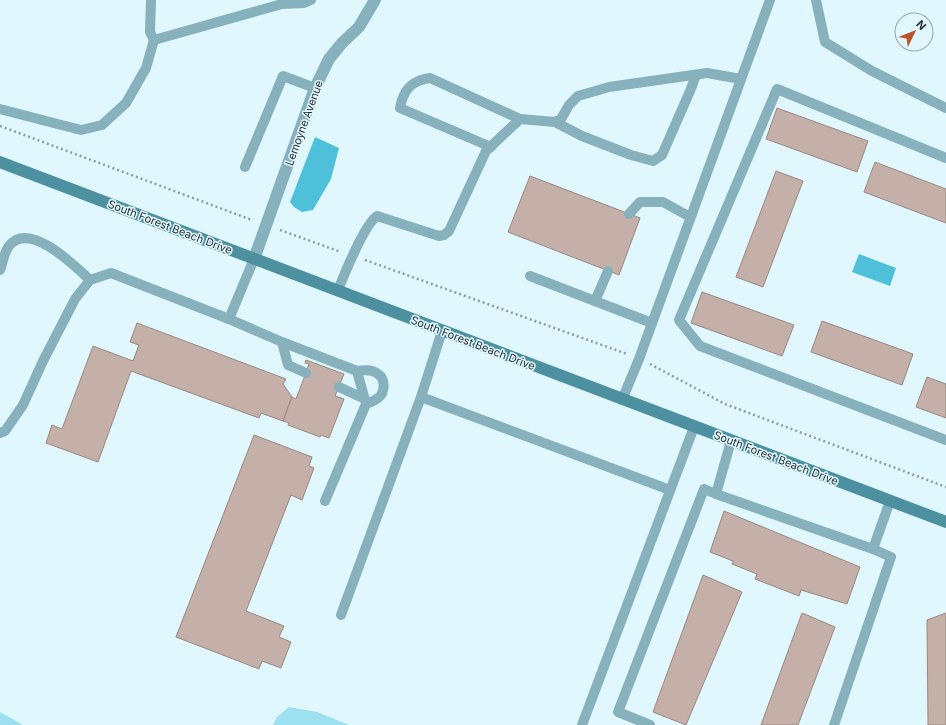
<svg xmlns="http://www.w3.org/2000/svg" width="946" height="725" viewBox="0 0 946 725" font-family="Inter,sans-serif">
<rect width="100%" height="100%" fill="#e0f7fd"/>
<!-- green -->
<g fill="#9ce0f1">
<polygon points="289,707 317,712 349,725 273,725 277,717"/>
<polygon points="0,712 23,725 0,725"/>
</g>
<!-- water -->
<g fill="#4ec0d9">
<polygon points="315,137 339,148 331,179 313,210 302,212 294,207 290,202"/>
<polygon points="859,254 896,268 890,286 852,272"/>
</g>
<!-- building -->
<g fill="#c4b0a9" stroke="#9a8780">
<polygon points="777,108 868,141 857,172 766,139"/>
<polygon points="875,162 946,189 946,223 864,192"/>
<polygon points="776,171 803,181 763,287 736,277"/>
<polygon points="530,176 640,218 619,275 508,232"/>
<polygon points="702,292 794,325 782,356 691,323"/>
<polygon points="822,321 913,354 902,385 811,352"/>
<polygon points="137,323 286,379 283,384 292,397 283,421 261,413 259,418 131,371 98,462 46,443 52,425 62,429 93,346 133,361 139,345 130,342"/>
<polygon points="306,360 344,374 335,396 344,399 329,438 321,435 320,437 288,425 289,423 283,421 292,397 296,399 306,373 309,364 305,363"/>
<polygon points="927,377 946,384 946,418 916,407"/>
<polygon points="254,435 312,457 309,466 314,468 302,500 291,495 246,611 284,626 279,637 291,642 281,668 262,661 259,669 176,637"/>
<polygon points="724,511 860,567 847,604 801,590 799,596 755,579 757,574 732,564 733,561 710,552"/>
<polygon points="703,575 742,592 686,725 653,712"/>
<polygon points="802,613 835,627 798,725 761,725"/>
<polygon points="946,613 946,725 928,725 927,620"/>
</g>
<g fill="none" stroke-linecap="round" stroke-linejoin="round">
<!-- path -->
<g stroke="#8c9da1" stroke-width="2.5" stroke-dasharray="2 3" stroke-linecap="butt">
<polyline points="0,126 252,220"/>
<polyline points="280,230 341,252"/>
<polyline points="365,260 627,354"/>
<polyline points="650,364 725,404 946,487"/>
</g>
<!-- lane -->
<g stroke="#87b1bc" stroke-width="10">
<polyline points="151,0 150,32 154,40 282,4 304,3 311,0"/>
<polyline points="816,0 825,42 872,71 946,108"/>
<polyline points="0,109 81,130 102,125 126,103 146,68 154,40"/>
<polyline points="555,122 561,119 569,105 578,96 609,87 707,73 741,79"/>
<path d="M491,147L400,108C403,90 412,80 430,78L520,119"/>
<polyline points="946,158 777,89 679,320 700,346 946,440"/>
<polyline points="245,167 283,76 315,88"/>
<polyline points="629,214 640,202 663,202 690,217"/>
<path d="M0,270C3,263 4,252 9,246C29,220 75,266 90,280"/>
<polyline points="530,276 652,323"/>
<path d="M338,290C345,273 364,225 377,216L439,236L444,235L449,231L486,151L520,119L555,122L582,136L631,155L653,161L662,155L690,91L696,75"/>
<polyline points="595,301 608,271"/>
<polyline points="229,319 282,342 357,371 366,404 325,501"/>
<polyline points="282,342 288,365 306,373"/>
<path d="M357,371C364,370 372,369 378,374C386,379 385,393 378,398C374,401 370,403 366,404"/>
<polyline points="339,387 365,399"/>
<polyline points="421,397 442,331"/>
<polyline points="622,400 639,359 770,0"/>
<polyline points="0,433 5,431 23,405 43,361 75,299 90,280 111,273 229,319 254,259"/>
<polyline points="731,441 716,494 873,549 890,501"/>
<polyline points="341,615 421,397 670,490"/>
<polyline points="582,725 694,427"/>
<polyline points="650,725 618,712 704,489 716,494"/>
<polyline points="834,725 891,557 873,549"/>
</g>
<!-- street -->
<polyline stroke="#87b1bc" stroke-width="12" points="254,259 315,88 329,59 342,43 359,27 375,0"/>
<!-- secondary -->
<polyline stroke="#4d91a1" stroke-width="12" points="0,162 946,522"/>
</g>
<g text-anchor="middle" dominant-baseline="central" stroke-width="3" stroke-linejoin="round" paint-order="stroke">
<!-- street labels -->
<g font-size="11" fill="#273032" stroke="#e0f7fd">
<text transform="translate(304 123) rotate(-70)">Lemoyne Avenue</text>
<text transform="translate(170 227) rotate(21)">South Forest Beach Drive</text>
<text transform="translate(473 343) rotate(21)">South Forest Beach Drive</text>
<text transform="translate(776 458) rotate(21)">South Forest Beach Drive</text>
</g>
</g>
<!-- north arrow -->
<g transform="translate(914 32) rotate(47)"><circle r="19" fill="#e0f7fd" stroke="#96a7ac"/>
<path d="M0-3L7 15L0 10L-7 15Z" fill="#bb5529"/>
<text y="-6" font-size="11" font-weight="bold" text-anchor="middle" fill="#273032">N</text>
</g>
</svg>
